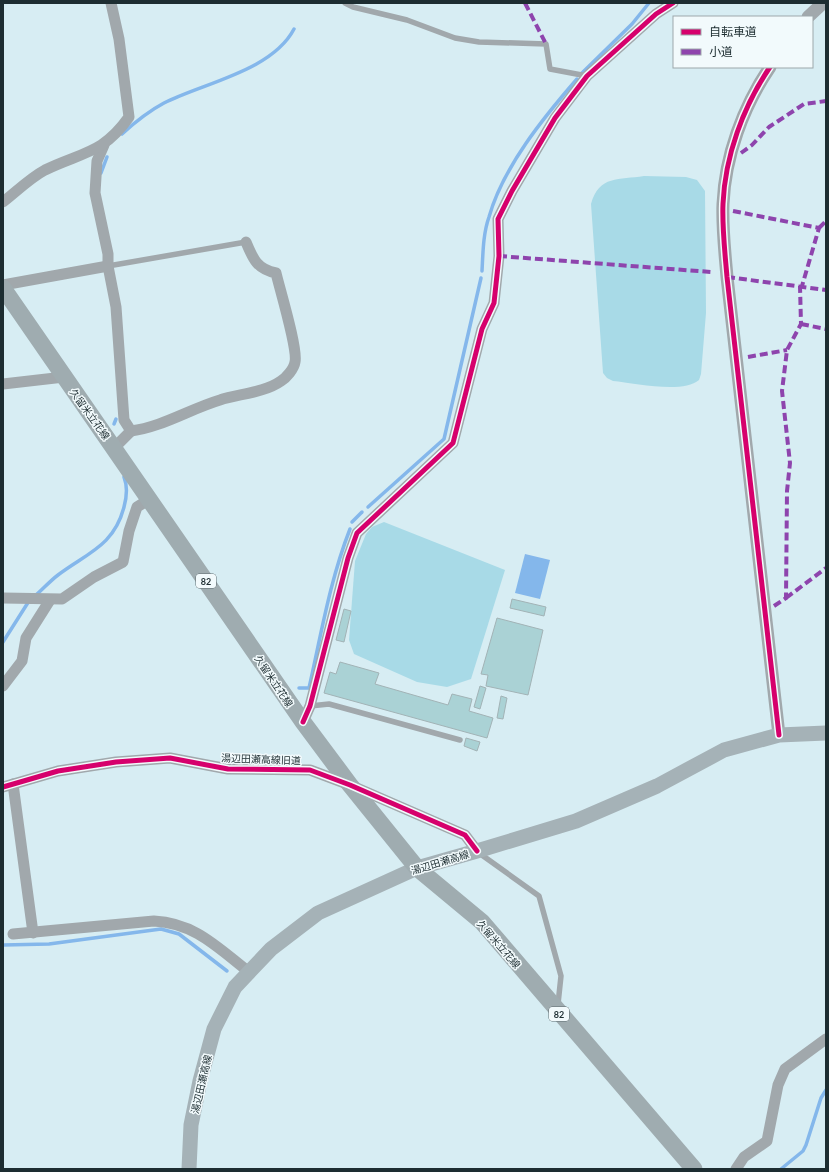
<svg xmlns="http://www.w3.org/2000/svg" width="829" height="1172" viewBox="0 0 829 1172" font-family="Lato,'Noto Sans JP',sans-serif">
<rect width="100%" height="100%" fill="#d7edf3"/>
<!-- green -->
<g fill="#a8dae7">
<path d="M644,176L686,177L697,180L705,191L706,313L701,374L699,380C683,394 634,383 613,381L607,378L603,373L591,204C599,175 619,180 644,176Z"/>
<polygon points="384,522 505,570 471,679 447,687 417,682 354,654 349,640 355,561 366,534 372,527"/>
</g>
<!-- water -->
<polygon fill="#84b7eb" points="525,554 550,560 540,599 515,593"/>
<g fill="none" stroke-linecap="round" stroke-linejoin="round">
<!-- stream -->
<g stroke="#84b7eb" stroke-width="3.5">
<polyline points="582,73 632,24 649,3"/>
<path d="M122,134C134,123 149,111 164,103C203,83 272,71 294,29"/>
<polyline points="101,173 107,157"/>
<path d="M482,271C483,253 483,234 489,217C503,167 544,117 577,79"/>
<polyline points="114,424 116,419"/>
<polyline points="368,507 444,439 481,278"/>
<polyline points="352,522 362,512"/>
<path d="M35,596C43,589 50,581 58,575C87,553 114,546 124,507C127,496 128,487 124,477"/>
<polyline points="3,642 29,601"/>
<path d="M299,688H309C321,635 330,580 350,529"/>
<polyline points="3,945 49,944 161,929 179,934 227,971"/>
<polyline points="781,1169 803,1151 806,1145 821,1098 826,1090"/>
</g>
</g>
<!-- building -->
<g fill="#aad2d5" stroke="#a2b3b6">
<polygon points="512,599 546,607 544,616 510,608"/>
<polygon points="344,609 351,611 344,642 336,640"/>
<polygon points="497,618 543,630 528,695 486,686 488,675 481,674"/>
<polygon points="340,662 379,673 375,684 448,705 452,694 472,699 469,711 493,718 487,738 324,693 330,672 336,674"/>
<polygon points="480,686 486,688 480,709 474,707"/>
<polygon points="501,696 507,698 503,719 497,718"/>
<polygon points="466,738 480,742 477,751 464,746"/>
</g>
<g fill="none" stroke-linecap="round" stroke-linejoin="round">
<!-- service -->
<g stroke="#a1a8ac" stroke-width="5.5">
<polyline points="345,3 353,7 407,20 455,38 479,42 546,44 550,69 587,76"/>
<polyline points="108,266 246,242"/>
<polyline points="310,706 329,704 460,740"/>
<polyline points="479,853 539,896 561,976 558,1004"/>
</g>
<!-- minor -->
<g stroke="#a1a8ac" stroke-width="11">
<polyline points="104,145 97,161 95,193 108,254 108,266 116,307 124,420 131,431 114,448"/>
<path d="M3,202C16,192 30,178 45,170C82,152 103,154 129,117L119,39L111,3"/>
<polyline points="3,285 108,266"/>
<polyline points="3,384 64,377"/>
<path d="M131,431C162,427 190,409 220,400C238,394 264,393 281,381C286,378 294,369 295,362C298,349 280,290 276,273C257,269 253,259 246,242"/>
<polyline points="3,598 62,599 94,577 123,562 129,531 137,507 150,499"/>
<polyline points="3,686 22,661 26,638 50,600"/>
<polyline points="303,722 310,706 348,558 357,533 453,443 482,329 494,303 499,256 498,219 512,191 555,118 587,76 656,14 673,3"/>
<polyline points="13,784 33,933"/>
<polyline points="3,787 58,771 116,762 170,758 228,769 310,770 350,785 465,835 477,851"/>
<path d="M13,934L154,921C195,923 218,948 249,972"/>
<polyline points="736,1169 744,1157 767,1141 778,1085 785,1069 826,1039"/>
</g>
<!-- tertiary -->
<g stroke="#a1a8ac" stroke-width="13">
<polyline points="808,17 823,3"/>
<path d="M770,67C743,107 725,156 723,204C722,228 725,253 727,277L779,735"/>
</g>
<!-- secondary -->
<polyline stroke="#a5b2b7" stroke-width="15" points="189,1169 191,1125 200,1081 214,1029 235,987 271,949 318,913 417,868 477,851 576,821 657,786 724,750 779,735 826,733"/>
<!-- primary -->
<polyline stroke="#9facb0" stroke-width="17" points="3,288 303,722 350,785 417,868 482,922 694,1169"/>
<!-- quiet -->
<g stroke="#8e44ad" stroke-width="4" stroke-dasharray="8 4" stroke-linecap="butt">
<polyline points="525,3 546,44"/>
<polyline points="741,153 752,145 769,127 804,104 826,101"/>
<polyline points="733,211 819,228 802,286"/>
<polyline points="819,228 826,221"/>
<polyline points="499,256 711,272"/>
<polyline points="727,277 826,290"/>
<polyline points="801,324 826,329"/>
<polyline points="748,357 787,350"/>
<polyline points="786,598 826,568"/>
<polyline points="774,606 786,598 787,491 790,463 782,391 787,350 801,324 800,286"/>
</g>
<!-- cycleway casing -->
<g stroke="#f2fafc" stroke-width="8">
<g id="cycleway">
<path d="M770,67C743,107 725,156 723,204C722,228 725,253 727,277L779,735"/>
<polyline points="303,722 310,706 348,558 357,533 453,443 482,329 494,303 499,256 498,219 512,191 555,118 587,76 656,14 673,3"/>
<polyline points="3,787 58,771 116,762 170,758 228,769 310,770 350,785 465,835 477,851"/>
</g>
</g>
<!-- cycleway -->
<use href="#cycleway" stroke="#d6006c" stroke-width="5"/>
</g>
<g text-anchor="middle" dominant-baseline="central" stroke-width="3" stroke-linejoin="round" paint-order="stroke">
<!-- shield labels -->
<g fill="#f2fafc" stroke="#5d6a6e" stroke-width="1">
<rect x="196" y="574" width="20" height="14" rx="3"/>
<rect x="549" y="1007" width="20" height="14" rx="3"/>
</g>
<g font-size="9" font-weight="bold" fill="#1d2d31">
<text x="206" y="581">82</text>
<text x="559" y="1014">82</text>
</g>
<!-- street labels -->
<g font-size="10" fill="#1d2d31" stroke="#f2fafc">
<text transform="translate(90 414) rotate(54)">久留米立花線</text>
<text transform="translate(274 681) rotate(56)">久留米立花線</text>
<text transform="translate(261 759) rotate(2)">湯辺田瀬高線旧道</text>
<text transform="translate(440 862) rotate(-17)">湯辺田瀬高線</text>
<text transform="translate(499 944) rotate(49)">久留米立花線</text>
<text transform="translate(201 1084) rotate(-77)">湯辺田瀬高線</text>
</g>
</g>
<!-- border -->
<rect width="829" height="1172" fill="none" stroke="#1d2d31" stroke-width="8"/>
<!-- legend -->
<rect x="673" y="16" width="140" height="52" fill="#f2fafc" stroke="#9da8ab"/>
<rect x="681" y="29" width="20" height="6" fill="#d6006c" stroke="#9da8ab"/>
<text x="709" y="36" font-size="12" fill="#1d2d31">自転車道</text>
<rect x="681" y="49" width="20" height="6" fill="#8e44ad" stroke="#9da8ab"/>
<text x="709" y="56" font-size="12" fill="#1d2d31">小道</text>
</svg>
